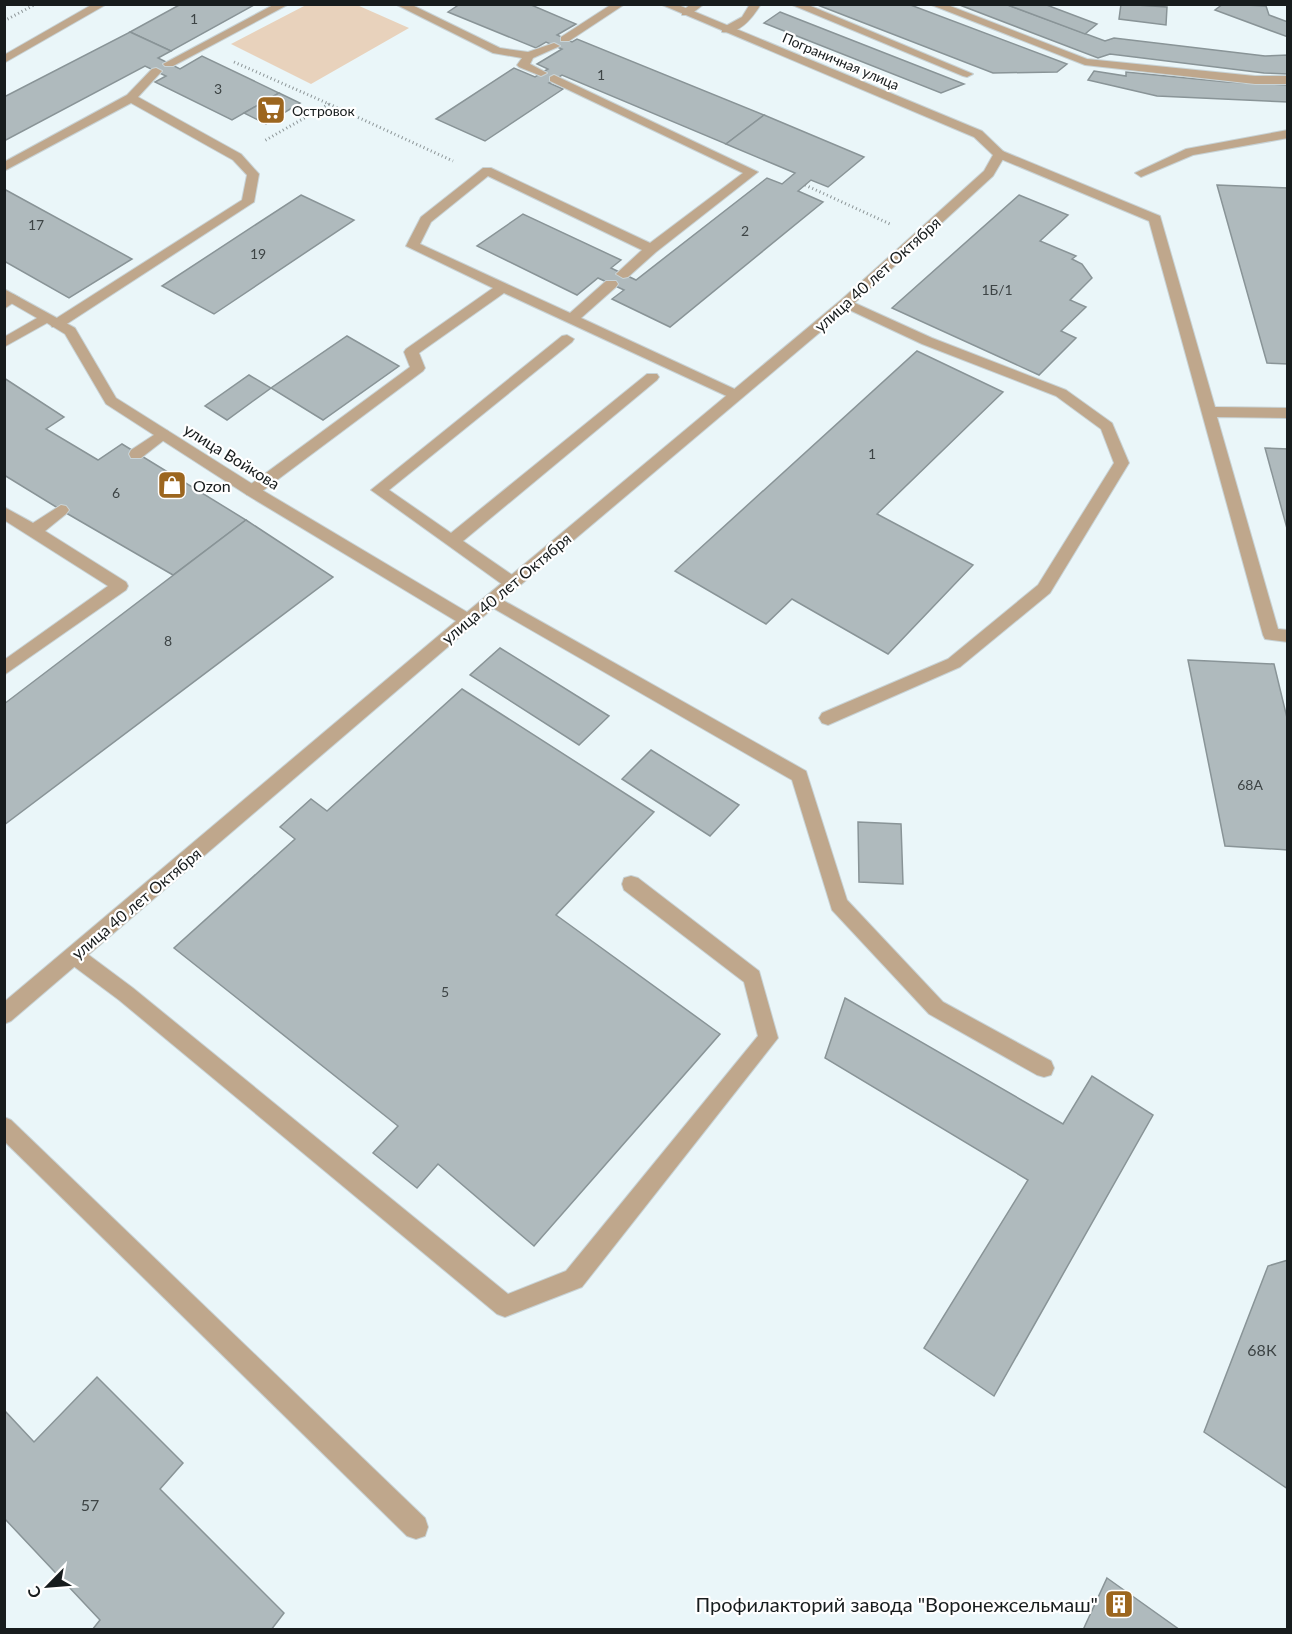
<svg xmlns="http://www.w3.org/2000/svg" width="1292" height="1634" viewBox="0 0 1292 1634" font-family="Lato,sans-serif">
<rect width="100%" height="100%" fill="#eaf6f9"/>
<!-- green -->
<polygon fill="#e8d2bc" points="306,5 357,5 409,28 311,84 231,44"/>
<!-- building -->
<g fill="#afbabd" stroke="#899497" stroke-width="1.5">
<polygon points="181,4 256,4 171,51 130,32"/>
<polygon points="460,4 529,4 576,24 557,35 572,42 577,39 764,115 726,144 562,75 549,83 563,89 485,141 436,119 514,68 535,77 548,69 537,64 562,49 546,42 536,48 448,12"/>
<polygon points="815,4 908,4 1067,64 1057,72 993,73"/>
<polygon points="957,4 1005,4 1105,41 1114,38 1265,56 1288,55 1288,74 1264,73 1110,54 1098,58"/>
<polygon points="1005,4 1044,4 1097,24 1085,34"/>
<polygon points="1121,4 1167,7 1166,25 1119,19"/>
<polygon points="1223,4 1266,6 1269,15 1288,22 1288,37 1215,10"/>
<polygon points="780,12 964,84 941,93 764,23"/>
<polygon points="130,32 171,51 158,58 180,69 202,56 279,93 232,120 155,82 166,76 145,66 4,141 4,97"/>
<polygon points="1094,71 1126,76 1126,72 1227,82 1288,85 1288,102 1157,96 1088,80"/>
<polygon points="279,93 300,103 266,124 244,113"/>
<polygon points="764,115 864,157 828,187 811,180 798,191 823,202 670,327 612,299 624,290 598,278 577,295 477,246 523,214 621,260 611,268 636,280 767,178 782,184 795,173 726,144"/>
<polygon points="1217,185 1288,188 1288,364 1267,363"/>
<polygon points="4,189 132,259 69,298 4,261"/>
<polygon points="301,195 354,220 214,314 162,286"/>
<polygon points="1019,195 1068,215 1040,241 1076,256 1072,259 1082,264 1092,278 1070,300 1086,307 1061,331 1076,338 1039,375 892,308"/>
<polygon points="347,336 399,366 323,420 271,388"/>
<polygon points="917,351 1003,392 877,514 973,565 888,654 792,599 766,624 675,571"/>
<polygon points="249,375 271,388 227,420 205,406"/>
<polygon points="4,378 64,417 46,429 98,460 122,444 246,520 173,575 61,510 4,475"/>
<polygon points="1265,448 1288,449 1288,532"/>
<polygon points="246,520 333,577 4,825 4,704"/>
<polygon points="500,648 609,716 579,745 470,675"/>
<polygon points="1188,660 1274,664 1288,722 1288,850 1225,846"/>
<polygon points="462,689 654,812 556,915 720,1034 534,1246 438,1164 417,1188 373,1153 398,1126 174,948 295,839 280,827 311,799 327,811"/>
<polygon points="651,750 739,805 710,836 622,779"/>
<polygon points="858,822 901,824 903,884 859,882"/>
<polygon points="845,998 1063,1124 1092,1076 1153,1115 994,1396 924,1348 1028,1180 825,1058"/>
<polygon points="1288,1260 1288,1489 1204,1432 1268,1266"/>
<polygon points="97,1377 183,1463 160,1489 284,1613 271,1630 92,1630 100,1620 4,1518 4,1410 34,1442"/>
<polygon points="1107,1578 1180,1630 1083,1630"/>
</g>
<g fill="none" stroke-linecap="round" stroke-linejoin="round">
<!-- lane casing -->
<g stroke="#c8d3d6" stroke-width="2">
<g id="lane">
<polygon points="93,4 107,4 4,63 4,55"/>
<polygon points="275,4 289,4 173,66 165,66 163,64"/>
<polygon points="395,4 410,4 500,48 528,52 554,43 560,46 533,58 530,64 547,73 541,76 519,67 517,65 522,58 493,53"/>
<polygon points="612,4 625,4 569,41 561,41 561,37"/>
<polygon points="691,4 704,4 690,15 682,15 682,11"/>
<path d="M750,4H761C753,17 740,35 722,32V28L742,17Z"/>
<polygon points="790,4 806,4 973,74 967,77 963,76"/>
<polygon points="929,4 945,4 1087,59 1255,76 1288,76 1288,84 1255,84 1085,65"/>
<polygon points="156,68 162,71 138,97 241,154 259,174 254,202 62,327 52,327 50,324 52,321 242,200 247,175 233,160 131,103 4,171 4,162 127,95 152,69"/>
<polygon points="554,75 758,172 656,252 628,277 623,278 616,274 642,250 488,176 431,222 420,244 570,313 606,281 616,281 618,284 616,287 581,318 741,392 743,395 741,398 731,398 504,293 419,353 425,368 423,371 257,495 247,495 244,491 247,487 410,367 404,352 406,349 493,288 406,246 421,217 483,168 491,168 650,243 743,173 550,81 550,77"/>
<polygon points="1288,130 1288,138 1193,155 1141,177 1135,173 1186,149"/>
<polygon points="1000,150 1160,216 1215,407 1288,408 1288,418 1217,417 1278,629 1288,630 1288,642 1265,639 1263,635 1149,221 996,157 994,154 996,151"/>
<polygon points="13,294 20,298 4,309 4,298"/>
<polygon points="846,299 932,338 1066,390 1112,423 1129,463 1050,593 960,667 828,725 822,723 819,718 822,713 948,659 1038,585 1114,463 1101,429 1056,396 922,344 841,306 839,303"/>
<polygon points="567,335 574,339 572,342 389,490 451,533 647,374 657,374 659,377 657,380 463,541 518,579 520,583 518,587 506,587 371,490 562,336"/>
<polygon points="163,429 168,431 170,434 168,437 141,458 131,458 129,454 131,450"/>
<polygon points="61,505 66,506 69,510 66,514 45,531 126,582 128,586 126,590 4,675 4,660 108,586 4,520 4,507 33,523"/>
<polygon points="492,594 806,771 847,900 943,1002 1051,1061 1054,1068 1051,1075 1044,1077 1037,1075 929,1014 832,910 792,780 486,604 484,600 486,596"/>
<polygon points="631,876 638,878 759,971 778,1038 582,1287 505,1317 497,1314 119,1000 68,962 65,956 68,950 75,948 82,950 133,988 508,1294 566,1271 758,1036 744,982 624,890 622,884 624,878"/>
<polygon points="4,1117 11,1120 425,1518 428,1527 425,1536 416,1539 407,1536 4,1141"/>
</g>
</g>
<!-- street casing -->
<g stroke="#c8d3d6" stroke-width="2">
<polygon id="street" points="660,4 676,4 982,131 1006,154 993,176 851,306 498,604 11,1021 4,1024 4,1002 456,621 247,495 106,404 65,334 47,323 4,347 4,337 37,318 4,299 4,289 75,328 116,398 257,487 467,612 841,300 984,171 993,155 974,137"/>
</g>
<!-- path -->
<g stroke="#8d9698" stroke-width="3" stroke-dasharray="1 3" stroke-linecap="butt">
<polyline points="4,21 36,4"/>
<polyline points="234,62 329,104 264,141"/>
<polyline points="329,104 453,161"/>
<polyline points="805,185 890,224"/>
</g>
<!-- lane -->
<use href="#lane" fill="#bfa78c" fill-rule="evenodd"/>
<!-- street -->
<use href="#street" fill="#bfa78c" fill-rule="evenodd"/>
</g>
<!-- icons -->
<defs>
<g id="supermarket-square" transform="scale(1.5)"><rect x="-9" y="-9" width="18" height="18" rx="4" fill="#9c661f" stroke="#fff"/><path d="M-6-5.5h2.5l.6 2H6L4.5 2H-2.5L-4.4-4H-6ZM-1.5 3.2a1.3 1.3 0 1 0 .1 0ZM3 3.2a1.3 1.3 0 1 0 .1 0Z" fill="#fff"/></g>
<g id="shop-square" transform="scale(1.5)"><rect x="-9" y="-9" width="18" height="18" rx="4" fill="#9c661f" stroke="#fff"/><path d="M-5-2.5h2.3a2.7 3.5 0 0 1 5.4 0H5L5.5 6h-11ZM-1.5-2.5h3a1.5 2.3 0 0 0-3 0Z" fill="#fff"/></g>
<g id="building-square" transform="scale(1.5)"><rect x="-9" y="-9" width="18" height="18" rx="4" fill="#9c661f" stroke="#fff"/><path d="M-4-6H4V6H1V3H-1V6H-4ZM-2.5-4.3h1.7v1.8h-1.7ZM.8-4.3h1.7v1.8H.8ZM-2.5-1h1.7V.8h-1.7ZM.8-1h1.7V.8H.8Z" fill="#fff"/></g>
</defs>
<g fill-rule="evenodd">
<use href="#supermarket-square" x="271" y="110"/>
<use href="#shop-square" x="172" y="485"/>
<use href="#building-square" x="1119" y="1604"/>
</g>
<g text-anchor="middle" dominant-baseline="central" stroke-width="4.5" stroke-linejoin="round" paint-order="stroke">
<!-- number labels -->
<g font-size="14" fill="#3d4445">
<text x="194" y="18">1</text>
<text x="601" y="74">1</text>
<text x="218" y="88">3</text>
<text x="36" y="224">17</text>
<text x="745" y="230">2</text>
<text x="258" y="253">19</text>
<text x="997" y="289">1Б/1</text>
<text x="872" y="453">1</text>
<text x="116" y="492">6</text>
<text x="168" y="640">8</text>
<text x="1250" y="784">68А</text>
<text x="445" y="991">5</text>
</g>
<!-- far-street labels -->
<g font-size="14" fill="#171c1d" stroke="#fff">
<text transform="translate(841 61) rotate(23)">Пограничная улица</text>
</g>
<!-- far-poi labels -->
<g font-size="14" fill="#171c1d" stroke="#fff" text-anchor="start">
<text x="292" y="110">Островок</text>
</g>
<!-- street labels -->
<g font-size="16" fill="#171c1d" stroke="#fff">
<text transform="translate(877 274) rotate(-42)">улица 40 лет Октября</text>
<text transform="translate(232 456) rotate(32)">улица Войкова</text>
<text transform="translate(506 588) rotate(-40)">улица 40 лет Октября</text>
<text transform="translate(136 903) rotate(-40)">улица 40 лет Октября</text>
</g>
<!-- poi labels -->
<g font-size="16" fill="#171c1d" stroke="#fff" text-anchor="start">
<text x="193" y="485">Ozon</text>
</g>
<!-- near-number labels -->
<g font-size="16" fill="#3d4445">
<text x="1262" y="1349">68К</text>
<text x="90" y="1504">57</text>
</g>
<!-- near-poi labels -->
<g font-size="20" fill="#171c1d" stroke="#fff" text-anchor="end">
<text x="1098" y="1604">Профилакторий завода "Воронежсельмаш"</text>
</g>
</g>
<!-- border -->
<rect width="1292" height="1634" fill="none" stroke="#171c1d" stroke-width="12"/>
<!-- north arrow -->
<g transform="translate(48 1586) rotate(245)" stroke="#ffffff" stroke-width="4.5" paint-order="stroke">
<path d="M0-4.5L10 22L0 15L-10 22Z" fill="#171c1d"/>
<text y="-9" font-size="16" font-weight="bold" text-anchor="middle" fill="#171c1d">С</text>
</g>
</svg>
